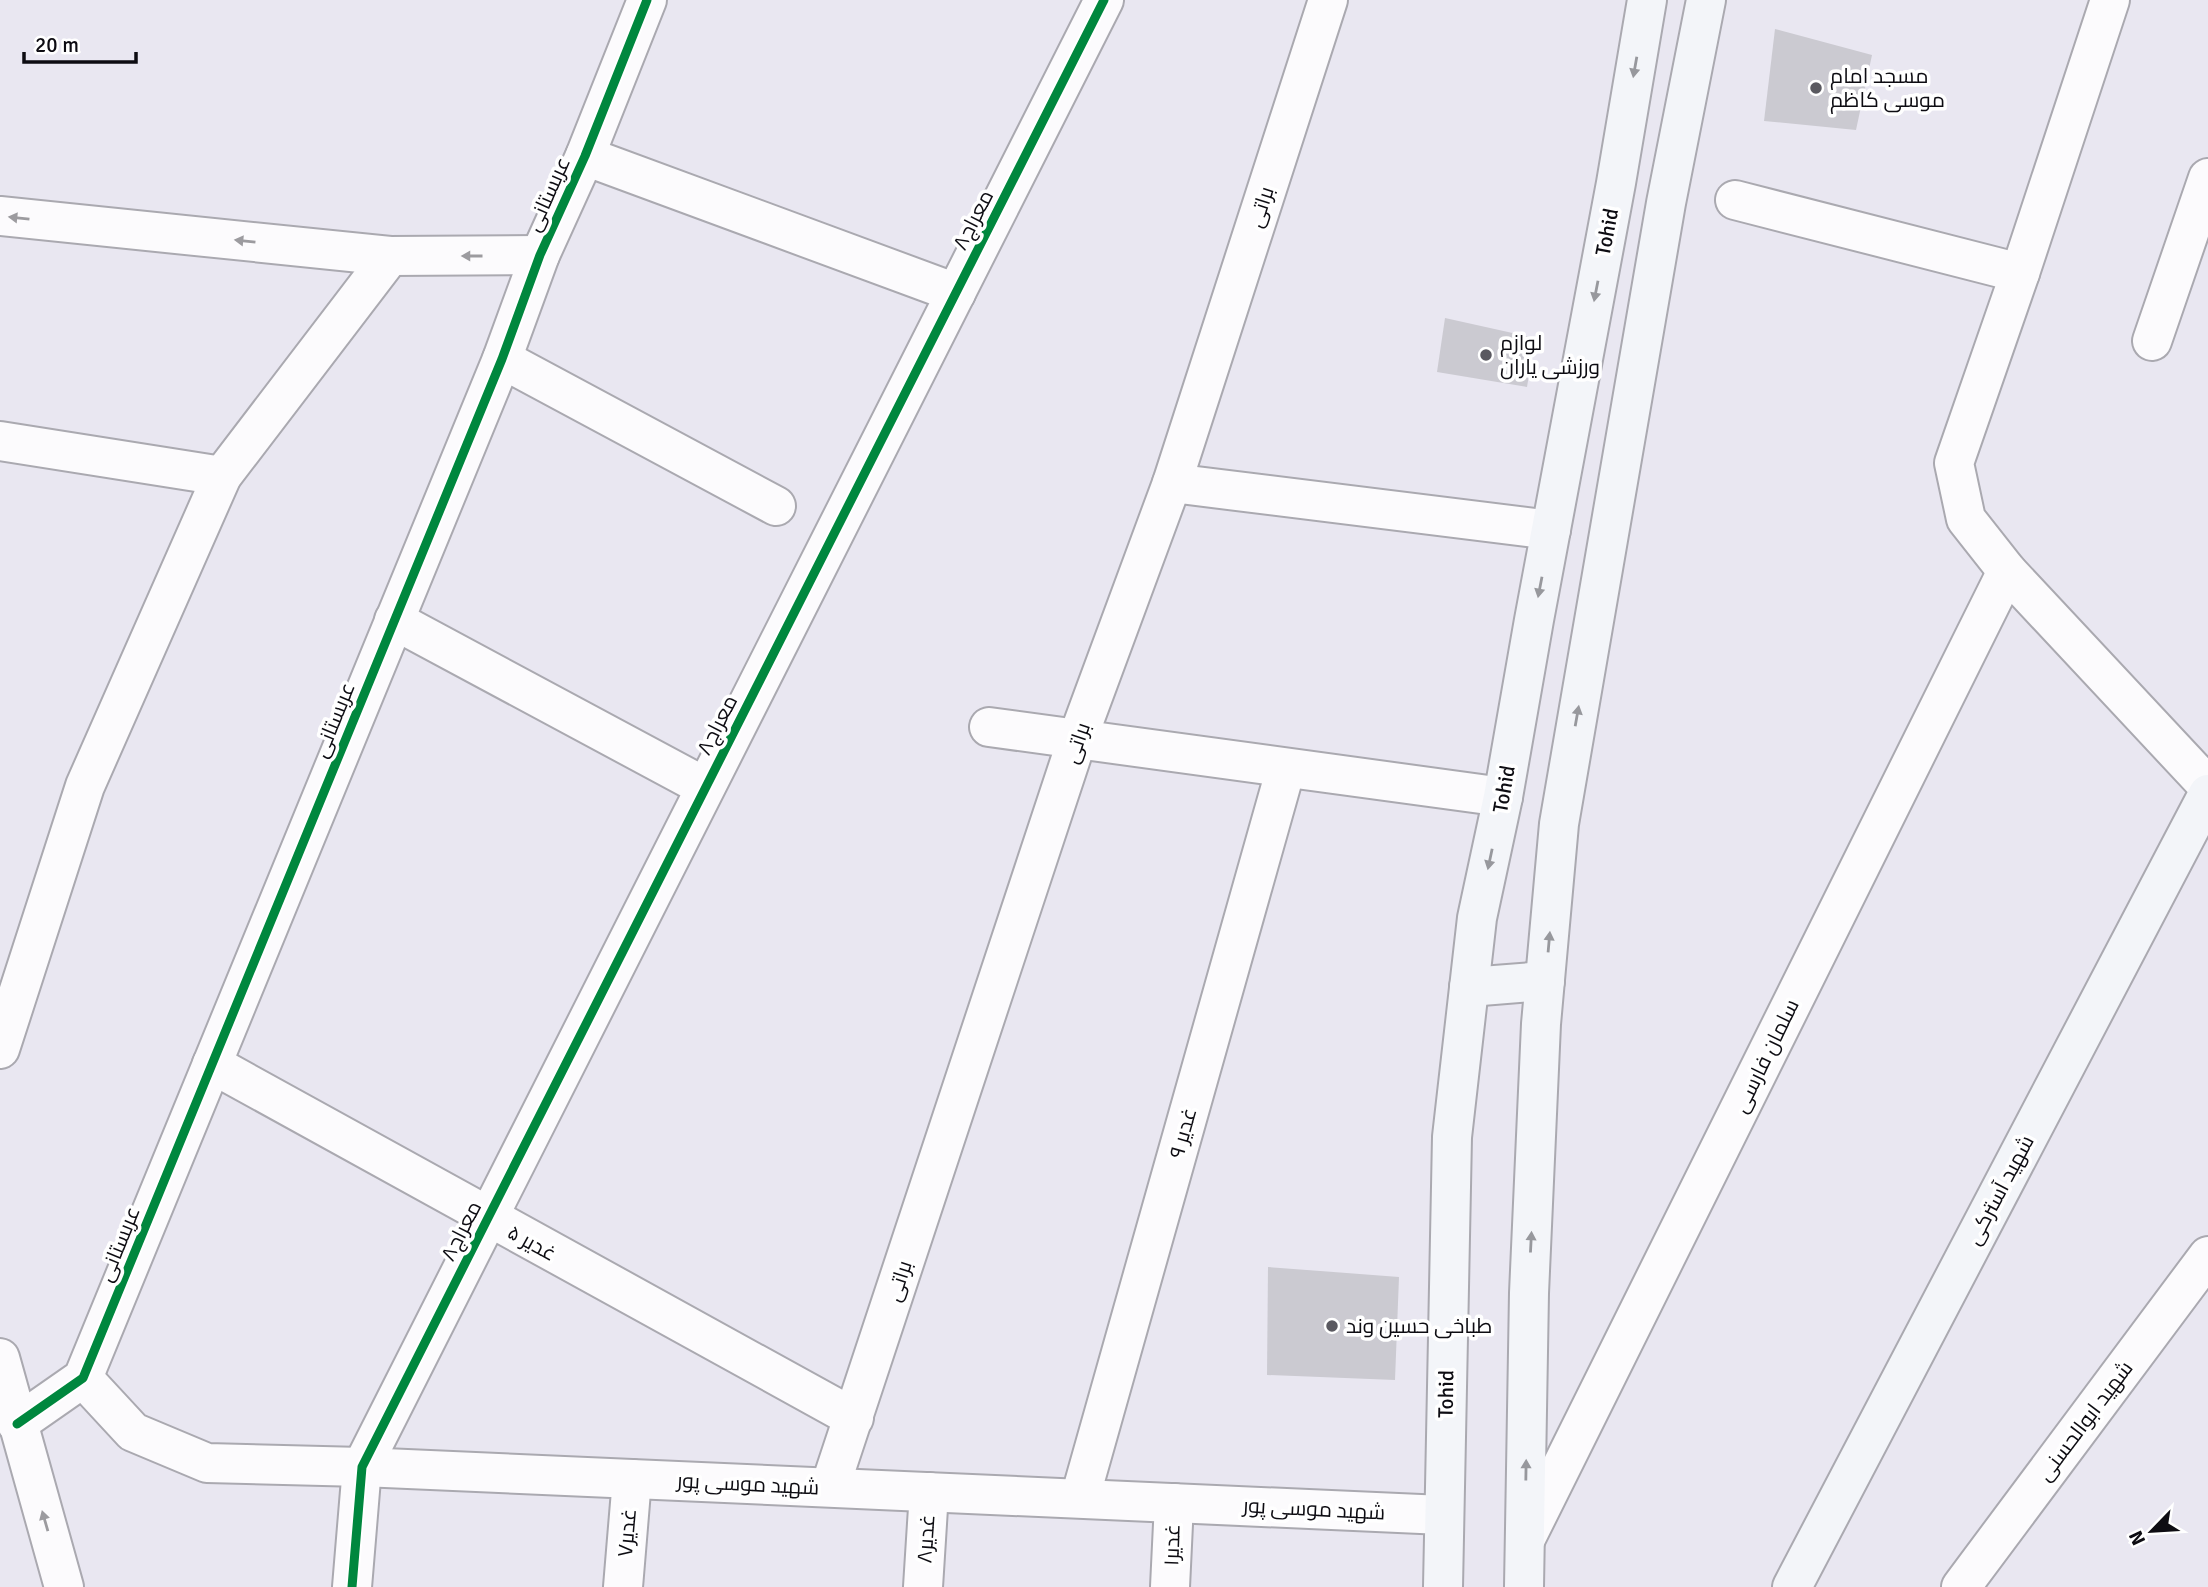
<svg xmlns="http://www.w3.org/2000/svg" width="2208" height="1587" viewBox="0 0 2208 1587" font-family="Signika,Cairo,sans-serif">
<rect width="100%" height="100%" fill="#e9e7f1"/>
<!-- building -->
<g fill="#cbcad1">
<polygon points="1775,29 1872,55 1856,130 1764,121"/>
<polygon points="1445,318 1535,338 1527,387 1437,372"/>
<polygon points="1268,1267 1399,1277 1395,1380 1267,1375"/>
</g>
<g fill="none" stroke-linecap="round" stroke-linejoin="round">
<!-- minor casing -->
<g stroke="#aaa9b0" stroke-width="42">
<g id="minor">
<polyline points="2110,0 2020,273 1954,463 1966,519 2007,571 2208,786"/>
<polyline points="585,156 956,293"/>
<polyline points="1735,200 2020,273"/>
<polyline points="0,216 390,256 540,255"/>
<polyline points="2152,341 2208,178"/>
<polyline points="502,359 776,506"/>
<polyline points="0,441 222,476"/>
<polyline points="1172,483 1551,530"/>
<polyline points="394,620 705,787"/>
<polyline points="989,727 1503,797"/>
<polyline points="0,1049 85,786 222,476 390,256"/>
<polyline points="212,1064 854,1418"/>
<polyline points="83,1378 133,1432 207,1463 362,1467 1443,1515"/>
<polyline points="830,1487 1077,740 1172,483 1328,0"/>
<polyline points="1080,1498 1286,768"/>
<polyline points="1525,1540 2007,571"/>
<polyline points="352,1587 362,1467 1104,0"/>
<polyline points="623,1587 632,1479"/>
<polyline points="923,1587 929,1492"/>
<polyline points="1170,1587 1174,1503"/>
<polyline points="1961,1587 2208,1256"/>
</g>
</g>
<!-- tertiary casing -->
<g stroke="#aaa9b0" stroke-width="42">
<g id="tertiary">
<polyline points="0,1358 64,1587"/>
<polyline points="17,1424 83,1378 502,359 540,255 585,156 647,0"/>
</g>
</g>
<!-- secondary casing -->
<g stroke="#aaa9b0" stroke-width="42">
<g id="secondary">
<polyline points="1469,987 1545,981"/>
<polyline points="1443,1587 1452,1137 1477,918 1503,797 1534,620 1616,183 1647,0"/>
<polyline points="1524,1587 1529,1293 1541,1024 1559,824 1666,203 1706,0"/>
<polyline points="1792,1587 2208,794"/>
</g>
</g>
<!-- minor -->
<use href="#minor" stroke="#fcfbfd" stroke-width="38"/>
<!-- tertiary -->
<use href="#tertiary" stroke="#fcfbfd" stroke-width="38"/>
<!-- secondary -->
<use href="#secondary" stroke="#f3f5f9" stroke-width="38"/>
<!-- cycleway casing -->
<g stroke="#fff" stroke-width="13">
<g id="cycleway">
<polyline points="17,1424 83,1378 502,359 540,255 585,156 647,0"/>
<polyline points="352,1587 362,1467 1104,0"/>
</g>
</g>
<!-- cycleway -->
<use href="#cycleway" stroke="#00873e" stroke-width="9"/>
</g>
<!-- one-way arrows -->
<defs><path id="oneway-solid" d="M-6-.8H1V-3.2L6.5 0L1 3.2V.8H-6Z" transform="scale(1.75)"/></defs>
<g fill="#97989d">
<use href="#oneway-solid" transform="translate(1635 67) rotate(100)"/>
<use href="#oneway-solid" transform="translate(1596 291) rotate(101)"/>
<use href="#oneway-solid" transform="translate(1540 587) rotate(101)"/>
<use href="#oneway-solid" transform="translate(1577 716) rotate(-80)"/>
<use href="#oneway-solid" transform="translate(1490 859) rotate(102)"/>
<use href="#oneway-solid" transform="translate(1549 942) rotate(-85)"/>
<use href="#oneway-solid" transform="translate(1531 1242) rotate(-87)"/>
<use href="#oneway-solid" transform="translate(1526 1470) rotate(-89)"/>
</g>
<g fill="#9c9b9f">
<use href="#oneway-solid" transform="translate(19 218) rotate(-174)"/>
<use href="#oneway-solid" transform="translate(245 241) rotate(-174)"/>
<use href="#oneway-solid" transform="translate(472 256) rotate(180)"/>
<use href="#oneway-solid" transform="translate(45 1521) rotate(-106)"/>
</g>
<!-- markers -->
<g fill="#5a5960" stroke="#fff" stroke-width="2.5">
<circle cx="1816" cy="88" r="7"/>
<circle cx="1486" cy="355" r="7"/>
<circle cx="1332" cy="1326" r="7"/>
</g>
<g text-anchor="middle" dominant-baseline="central" stroke-width="7" stroke-linejoin="round" paint-order="stroke">
<!-- poi labels -->
<g font-size="21" fill="#0d0c12" stroke="#fff" text-anchor="start">
<text x="1830" y="76">مسجد امام<tspan x="1830" dy="24">موسی کاظم</tspan></text>
<text x="1500" y="343">لوازم<tspan x="1500" dy="24">ورزشی یاران</tspan></text>
<text x="1346" y="1326">طباخی حسین وند</text>
</g>
<!-- street labels -->
<g font-size="21" fill="#0d0c12" stroke="#fff">
<text transform="translate(548 194) rotate(-66)">عربستانی</text>
<text transform="translate(1261 207) rotate(-72)">براتی</text>
<text transform="translate(973 220) rotate(-63)">معراج۸</text>
<text transform="translate(1607 232) rotate(-79)">Tohid</text>
<text transform="translate(334 720) rotate(-68)">عربستانی</text>
<text transform="translate(717 725) rotate(-63)">معراج۸</text>
<text transform="translate(1077 743) rotate(-71)">براتی</text>
<text transform="translate(1504 789) rotate(-80)">Tohid</text>
<text transform="translate(1766 1056) rotate(-64)">سلمان فارسی</text>
<text transform="translate(1183 1133) rotate(-74)">غدیر ۹</text>
<text transform="translate(2000 1190) rotate(-62)">شهید آسترکی</text>
<text transform="translate(461 1231) rotate(-63)">معراج۸</text>
<text transform="translate(532 1243) rotate(29)">غدیر ۵</text>
<text transform="translate(119 1244) rotate(-68)">عربستانی</text>
<text transform="translate(899 1281) rotate(-72)">براتی</text>
<text transform="translate(1446 1394) rotate(-89)">Tohid</text>
<text transform="translate(2085 1421) rotate(-53)">شهید ابوالحسنی</text>
<text transform="translate(748 1484) rotate(3)">شهید موسی پور</text>
<text transform="translate(1314 1509) rotate(3)">شهید موسی پور</text>
<text transform="translate(627 1533) rotate(-85)">غدیر۷</text>
<text transform="translate(926 1539) rotate(-86)">غدیر۸</text>
<text transform="translate(1172 1545) rotate(-88)">غدیر۱</text>
</g>
</g>
<!-- north arrow -->
<g transform="translate(2152 1531) rotate(245)" stroke="#ffffff" stroke-width="5" paint-order="stroke">
<path d="M0-5L12 26L0 18L-12 26Z" fill="#0d0c12"/>
<text y="-10" font-size="19" font-weight="bold" text-anchor="middle" fill="#0d0c12">N</text>
</g>
<!-- scale -->
<path d="M24 52v10h112v-10" fill="none" stroke="#0d0c12" stroke-width="3.5"/>
<text x="35" y="52" font-size="21" fill="#0d0c12" stroke="#ffffff" stroke-width="5" paint-order="stroke">20 m</text>
</svg>
